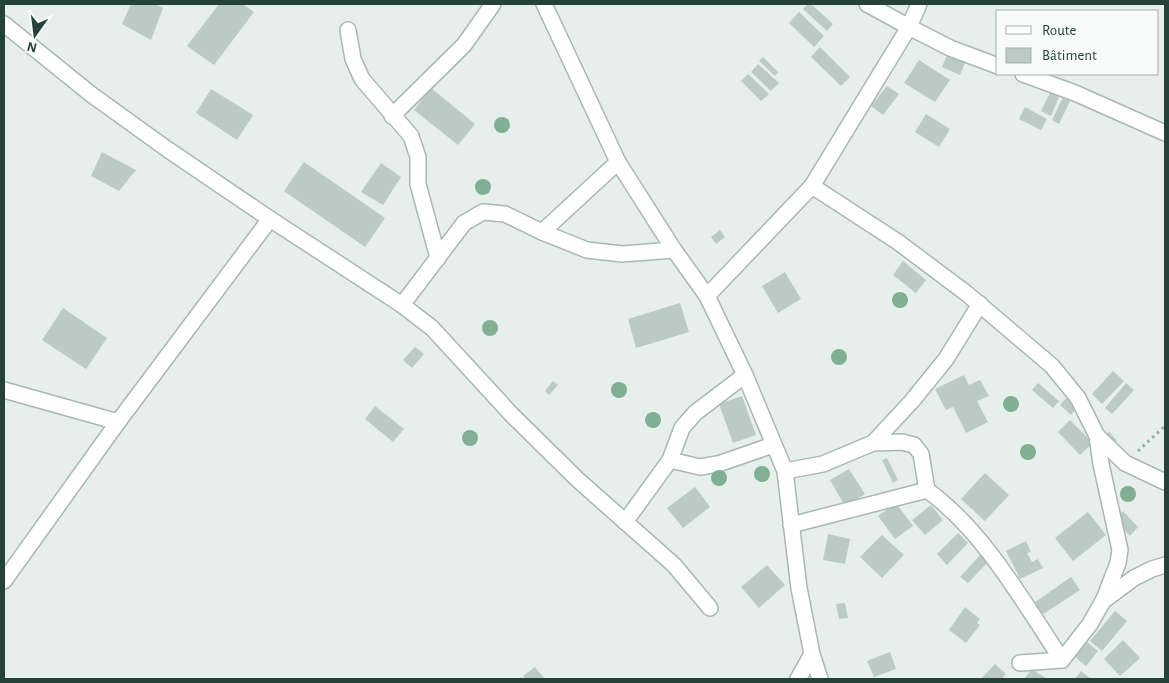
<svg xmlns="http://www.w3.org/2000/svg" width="1169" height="683" viewBox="0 0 1169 683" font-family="'Alegreya Sans',sans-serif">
<rect width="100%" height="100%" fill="#e6efeb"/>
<!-- building -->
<g fill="#bbcac4">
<polygon points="131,4 155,4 163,8 151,40 122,24"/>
<polygon points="219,4 243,4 254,12 214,65 187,46"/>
<polygon points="808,4 811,4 833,24 827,31 803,9"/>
<polygon points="799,12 824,36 814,47 789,23"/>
<polygon points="820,47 850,77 841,86 811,57"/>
<polygon points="947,55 965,63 960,75 942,67"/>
<polygon points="763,57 778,72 775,76 759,61"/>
<polygon points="919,60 950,80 935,102 904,83"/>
<polygon points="758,64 779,83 771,91 751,72"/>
<polygon points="748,74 769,94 761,101 741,81"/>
<polygon points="887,86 899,94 883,115 871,106"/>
<polygon points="431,88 475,124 458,145 414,110"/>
<polygon points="211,89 253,115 237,140 196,113"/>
<polygon points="1050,93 1059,97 1051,116 1041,111"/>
<polygon points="1065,93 1072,97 1059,124 1052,120"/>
<polygon points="1025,107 1047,119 1041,130 1019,119"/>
<polygon points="926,114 950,129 939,147 915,132"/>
<polygon points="102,152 136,170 119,191 91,176"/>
<polygon points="304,162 385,218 365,247 284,191"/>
<polygon points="381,163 401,177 383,205 361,192"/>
<polygon points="720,230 725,237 716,244 711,237"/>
<polygon points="903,261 926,280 916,293 893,275"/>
<polygon points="785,272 801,299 778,313 762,286"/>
<polygon points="680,303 689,332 636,348 628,319"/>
<polygon points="63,308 107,338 86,369 42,340"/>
<polygon points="415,347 424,354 412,368 403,360"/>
<polygon points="1113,371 1124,381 1102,404 1092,394"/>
<polygon points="964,375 969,385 980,380 989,396 977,401 988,422 966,433 953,407 946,410 935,389"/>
<polygon points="553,381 558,385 549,395 545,391"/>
<polygon points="1038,383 1059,401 1053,408 1032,390"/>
<polygon points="1126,383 1134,390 1112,414 1105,408"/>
<polygon points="742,396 756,435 733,443 719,404"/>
<polygon points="1066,398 1077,408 1071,415 1060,405"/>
<polygon points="375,406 404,429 393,442 365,419"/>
<polygon points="1070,420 1093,443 1080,455 1058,432"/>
<polygon points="1109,432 1117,441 1112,445 1104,436"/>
<polygon points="887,458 898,480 893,483 882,460"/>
<polygon points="849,469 865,494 845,506 830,480"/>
<polygon points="985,473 1009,495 985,521 961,499"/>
<polygon points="695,487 710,507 683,528 667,508"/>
<polygon points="896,503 913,526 895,539 878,516"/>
<polygon points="931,505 943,520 925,535 912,520"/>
<polygon points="1123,511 1138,527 1130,536 1114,520"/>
<polygon points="1088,512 1106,535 1073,561 1055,538"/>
<polygon points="958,533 968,543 947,565 937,554"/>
<polygon points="828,534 850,539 845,564 823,560"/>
<polygon points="882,535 904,555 882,578 860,557"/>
<polygon points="1026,541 1031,552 1027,553 1032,562 1038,559 1043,568 1020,579 1006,551"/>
<polygon points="981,554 989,561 968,583 960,577"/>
<polygon points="767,565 785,585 759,608 741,587"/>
<polygon points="1071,577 1080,590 1042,615 1034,603"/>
<polygon points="845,603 848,618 839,619 836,604"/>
<polygon points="965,607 980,619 977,623 980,625 966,643 949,630"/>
<polygon points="1115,611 1127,621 1102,651 1090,641"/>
<polygon points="1123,640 1140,658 1120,676 1104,659"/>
<polygon points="1087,642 1098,651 1086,666 1075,657"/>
<polygon points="890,652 896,669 874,677 867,661"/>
<polygon points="995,664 1006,674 1001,679 981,679"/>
<polygon points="535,667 545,679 526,679 523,676"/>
<polygon points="1032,669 1047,679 1024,679"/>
<polygon points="1081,671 1091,679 1075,679"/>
</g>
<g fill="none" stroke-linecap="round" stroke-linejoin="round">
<!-- minor casing -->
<g stroke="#a8b8b2" stroke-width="18">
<g id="minor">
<polyline points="544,4 618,162 674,250 707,296 745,375 785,471 799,588 812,654 820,679"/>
<polyline points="867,4 909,27 919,4"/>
<polyline points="4,24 92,95 167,149 270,219 402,305 432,328 511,414 577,479 674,565 710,608"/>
<polyline points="348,30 353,59 362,79 411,136 418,157 418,184 438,258"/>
<polyline points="1023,74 1075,93 1165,133"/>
<polyline points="392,116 464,45 493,4"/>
<polyline points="812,186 909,27 950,48 998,66"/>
<polyline points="542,232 587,250 622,254 674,250"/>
<polyline points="707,296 812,186 898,242 966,293 1052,366 1078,398 1097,436 1125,463 1165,482"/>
<polyline points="402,305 464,223 483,212 505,214 542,232 618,162"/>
<polyline points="4,390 118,422"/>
<polyline points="1097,436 1101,464 1120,550 1118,563 1104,599"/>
<polyline points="873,443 912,401 946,359 980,304"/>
<polyline points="670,460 700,467 718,464 773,445"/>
<polyline points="785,471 823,464 873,443 902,442 914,445 921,454 927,490"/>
<polyline points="625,522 670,460 682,428 695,413 745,375"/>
<path d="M791,525L927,490C984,531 1024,603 1062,660"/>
<polyline points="4,581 118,422 270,219"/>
<polyline points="1020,663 1062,660 1090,624 1103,601 1134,578 1152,569 1165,565"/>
<polyline points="798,679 812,654"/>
</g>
</g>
<!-- path -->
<polyline stroke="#86b3a5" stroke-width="3" stroke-dasharray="2.5 4" stroke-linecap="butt" points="1138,451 1165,426"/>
<!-- minor -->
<use href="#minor" stroke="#fff" stroke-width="15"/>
</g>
<!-- trees -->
<g fill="#80af93">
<circle cx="502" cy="125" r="8"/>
<circle cx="483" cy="187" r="8"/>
<circle cx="900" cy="300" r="8"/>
<circle cx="490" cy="328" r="8"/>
<circle cx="839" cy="357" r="8"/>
<circle cx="619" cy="390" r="8"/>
<circle cx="1011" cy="404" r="8"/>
<circle cx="653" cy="420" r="8"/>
<circle cx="470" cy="438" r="8"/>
<circle cx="1028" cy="452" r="8"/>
<circle cx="762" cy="474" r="8"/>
<circle cx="719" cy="478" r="8"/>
<circle cx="1128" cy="494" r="8"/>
</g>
<!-- border -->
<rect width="1169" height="683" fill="none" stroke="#24423a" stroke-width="10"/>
<!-- legend -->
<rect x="996" y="10" width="162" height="65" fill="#f7fbf9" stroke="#a3b1ad"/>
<rect x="1006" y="26" width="25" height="8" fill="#ffffff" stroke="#a3b1ad"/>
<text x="1042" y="35" font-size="15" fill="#24423a">Route</text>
<rect x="1006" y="48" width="25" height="15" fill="#bbcac4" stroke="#a3b1ad"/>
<text x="1042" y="60" font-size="15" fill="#24423a">Bâtiment</text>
<!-- north arrow -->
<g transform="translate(35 35) rotate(194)" stroke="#f7fbf9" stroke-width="4" paint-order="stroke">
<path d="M0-4L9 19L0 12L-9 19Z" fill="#24423a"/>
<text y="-8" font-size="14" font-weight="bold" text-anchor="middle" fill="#24423a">N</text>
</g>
</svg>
